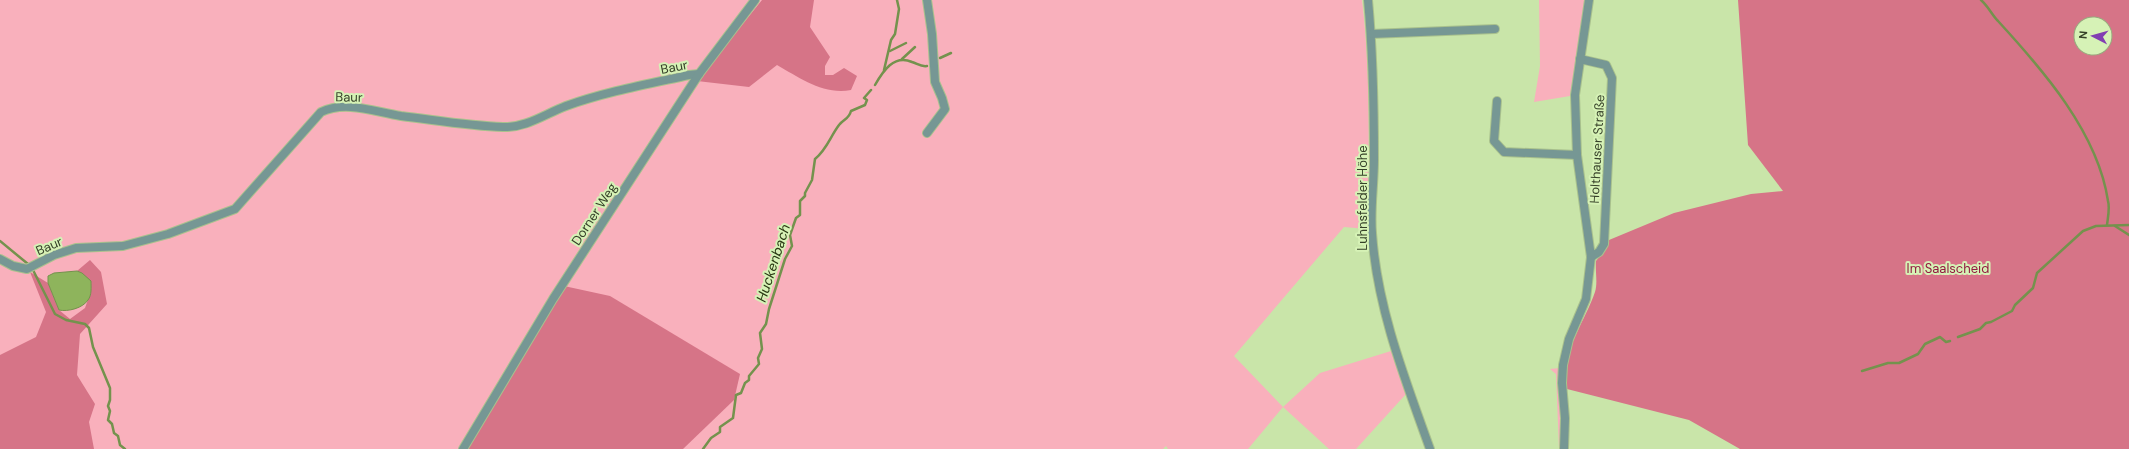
<svg xmlns="http://www.w3.org/2000/svg" width="2129" height="449" viewBox="0 0 2129 449" font-family="'DM Sans',sans-serif">
<rect width="100%" height="100%" fill="#c9e5a9"/>
<!-- green -->
<g fill="#f9b0bc">
<path d="M0,0H1362C1371,76 1369,152 1367,229L1344,227L1234,356L1283,407L1320,373L1391,351L1406,394L1356,449H1329L1283,407L1248,449H1168L1166,446L1163,449H0Z"/>
<polygon points="1539,0 1586,0 1570,96 1534,102 1540,66"/>
<polygon points="1560,368 1561,449 1559,449 1556,374 1550,369"/>
</g>
<!-- forest -->
<g fill="#d67487" fill-rule="evenodd">
<path d="M762,0H814L810,27L830,57L825,66V75H833L844,68L857,76L851,90C823,95 800,78 777,65L749,87L697,81Z"/>
<path d="M1738,0H2129V449H1740L1689,420L1567,389C1559,354 1584,324 1595,292C1598,283 1595,270 1596,261L1604,251L1609,240L1674,213L1751,194L1783,191L1748,145ZM2081,24H2105V48H2081Z"/>
<polygon points="90,260 101,272 107,304 80,334 77,375 95,404 89,422 94,449 0,449 0,355 36,337 46,312 30,272 48,283 59,310 70,319 85,308 91,291 82,273 77,271"/>
<polygon points="564,286 610,296 740,374 734,400 683,449 463,449"/>
</g>
<!-- water -->
<path fill="#8eb45c" stroke="#74924d" d="M77,271L82,273L91,281C91,287 92,295 88,300C83,308 68,312 59,310L48,283V276L54,273Z"/>
<g fill="none" stroke-linecap="round" stroke-linejoin="round">
<!-- stream -->
<g stroke="#74924d" stroke-width="2.5">
<path d="M1981,0C1988,6 1992,15 1998,21C2043,70 2098,133 2108,201C2110,208 2108,217 2107,225"/>
<polyline points="890,51 906,43"/>
<polyline points="940,58 951,53"/>
<polyline points="902,59 915,47"/>
<polyline points="884,70 891,40 895,34 899,9 897,0"/>
<path d="M875,85C883,71 894,54 912,62C918,64 921,67 927,66"/>
<polyline points="2115,226 2129,235"/>
<polyline points="0,241 28,264"/>
<polyline points="33,270 55,314 66,320 85,324 89,328 93,347 110,388 110,400 108,406 110,411 108,420 112,424 114,433 118,436 120,445 125,449"/>
<polyline points="1958,337 1980,329 1986,323 1991,322 2012,311 2015,305 2033,288 2037,273 2083,231 2096,226 2129,225"/>
<polyline points="1862,371 1888,363 1899,363 1918,354 1925,344 1940,337 1946,342 1950,341"/>
<path d="M703,449L711,438L720,432V427L733,418L736,395L741,393L745,383L749,380V376L759,364L758,358L762,349L760,333L766,324L769,309L785,259L792,246L790,235L796,218L800,215V201L805,196V193L812,180L815,159C827,149 830,137 839,125C844,119 849,119 851,111L865,105L867,100L864,98L871,90"/>
</g>
<!-- minor casing -->
<g stroke="#a9c18d" stroke-width="10">
<g id="minor">
<path d="M1368,0C1373,53 1374,107 1374,160C1374,184 1370,209 1372,233C1377,308 1405,379 1430,449"/>
<polyline points="1371,34 1495,29"/>
<polyline points="1580,59 1606,65 1612,78 1604,244 1599,252 1591,257"/>
<polyline points="1497,101 1494,141 1504,152 1577,155"/>
<polyline points="927,133 945,109 942,98 935,82 932,34 927,0"/>
<path d="M0,259L13,266L27,269L54,255L76,248L123,246L168,234L235,209L321,112C346,100 375,112 401,116C435,120 469,126 503,127C526,128 545,114 566,106C605,92 648,84 689,75L699,74"/>
<polyline points="463,449 553,299 699,74 755,0"/>
<polyline points="1564,449 1565,418 1562,383 1563,365 1569,339 1586,299 1591,257 1577,155 1575,95 1589,0"/>
</g>
</g>
<!-- minor -->
<use href="#minor" stroke="#769794" stroke-width="8"/>
</g>
<g text-anchor="middle" dominant-baseline="central" stroke-width="4" stroke-linejoin="round" paint-order="stroke">
<!-- street labels -->
<g font-size="13" fill="#364129" stroke="#d6f2b6">
<text transform="translate(674 67) rotate(-11)">Baur</text>
<text transform="translate(349 97) rotate(1)">Baur</text>
<text transform="translate(1597 149) rotate(-87)">Holthauser Straße</text>
<text transform="translate(1362 198) rotate(-90)">Luhnsfelder Höhe</text>
<text transform="translate(594 214) rotate(-57)">Dorner Weg</text>
<text transform="translate(49 246) rotate(-23)">Baur</text>
</g>
<!-- park labels -->
<g font-size="13" fill="#921b41" stroke="#d6f2b6">
<text x="1948" y="268">Im Saalscheid</text>
</g>
<!-- water labels -->
<g font-size="14" font-style="italic" fill="#2a3914" stroke="#d6f2b6">
<text transform="translate(773 263) rotate(-72)">Huckenbach</text>
</g>
</g>
<!-- north arrow -->
<g transform="translate(2093 36) rotate(276)"><circle r="19" fill="#d6f2b6" stroke="#96ab7e"/>
<path d="M0-3L7 15L0 10L-7 15Z" fill="#823eb2"/>
<text y="-6" font-size="11" font-weight="bold" text-anchor="middle" fill="#364129">N</text>
</g>
</svg>
